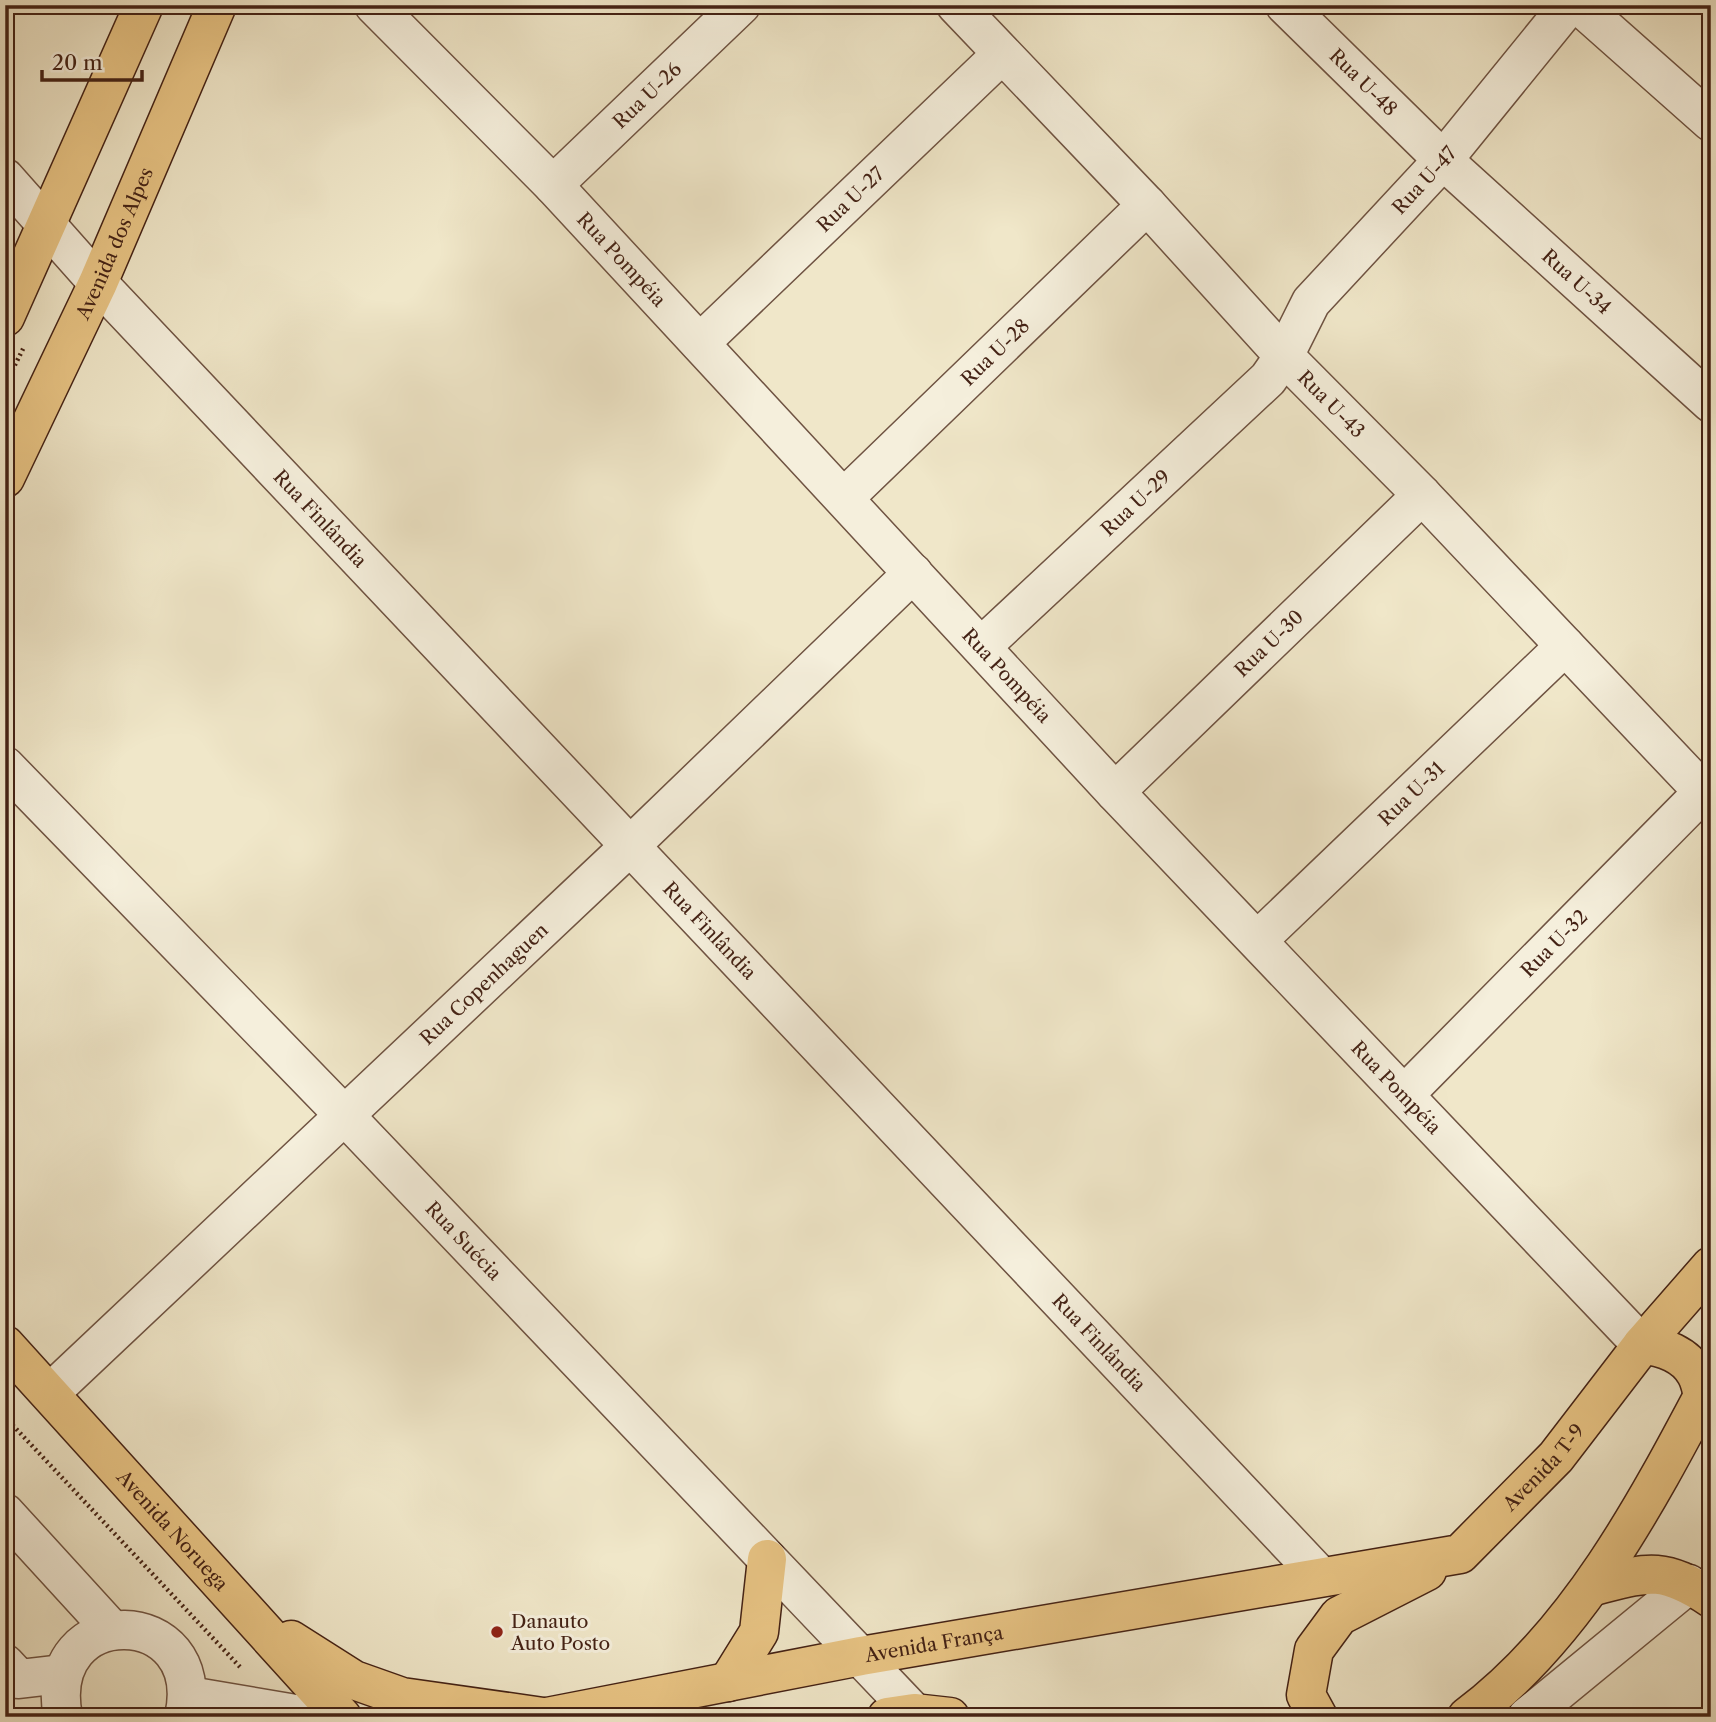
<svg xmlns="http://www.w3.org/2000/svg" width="1716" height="1722" viewBox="0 0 1716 1722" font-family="'Libre Caslon Text',serif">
<rect width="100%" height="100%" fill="#f0e7c9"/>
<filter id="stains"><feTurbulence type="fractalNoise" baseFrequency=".00286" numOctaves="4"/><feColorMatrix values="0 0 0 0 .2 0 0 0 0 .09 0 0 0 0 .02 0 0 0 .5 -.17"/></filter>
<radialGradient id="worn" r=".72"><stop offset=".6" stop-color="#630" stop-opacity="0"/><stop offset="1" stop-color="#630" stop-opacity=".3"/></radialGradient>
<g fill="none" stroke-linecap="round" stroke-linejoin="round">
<!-- minor casing -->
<g stroke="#6f5342" stroke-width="41">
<g id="minor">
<path id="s1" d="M374,5L553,185L1115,792L1642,1345"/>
<path id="s2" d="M956,5L1147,205L1284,356L1422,495L1711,800"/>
<path id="s3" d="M1285,5L1443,160L1711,403"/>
<polyline points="1579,5 1711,122"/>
<path id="s4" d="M5,178L98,283L1321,1577"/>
<path id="s5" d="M553,185L741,5"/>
<path id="s6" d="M700,343L1002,54"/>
<path id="s7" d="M844,498L1147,205"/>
<path id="s8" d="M982,646L1268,379L1284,356L1311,302L1443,160L1569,5"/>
<path id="s9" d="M5,766L345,1116L918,1717"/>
<path id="s10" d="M1115,792L1422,495"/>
<path id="s11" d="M1258,940L1565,646"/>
<path id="s12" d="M1405,1094L1711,784"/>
<path id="s13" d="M51,1392L630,846L913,573"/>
<polyline points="5,1513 111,1629"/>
<polyline points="5,1664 19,1679 62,1674"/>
<polyline points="189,1696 313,1717"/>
<path d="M63,1717C40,1599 210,1603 184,1717"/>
<polyline points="1527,1717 1689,1584"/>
</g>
</g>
<!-- major casing -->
<g stroke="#442215" stroke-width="41">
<g id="major">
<polyline points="5,317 144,5"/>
<path id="s14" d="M5,478L98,283L217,5"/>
<path id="s15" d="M5,1345L342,1717"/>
<path d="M1642,1345C1663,1346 1686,1355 1696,1374C1703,1386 1701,1399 1710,1411"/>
<path d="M1594,1586C1648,1572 1662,1566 1711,1598"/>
<polyline points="291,1640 354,1680 402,1697 543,1717"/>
<polyline points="728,1682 759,1632 767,1559"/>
<path id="s16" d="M547,1717L861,1656L1460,1554L1556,1457L1642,1345L1711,1266"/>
<polyline points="887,1717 914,1713 950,1717"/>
<polyline points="1318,1717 1306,1695 1314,1650 1339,1616 1427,1571"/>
<path d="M1467,1717C1578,1634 1647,1502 1711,1381"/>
</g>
</g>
<!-- path -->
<g stroke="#442215" stroke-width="4.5" stroke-dasharray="2 3.5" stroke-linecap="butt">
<polyline points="5,385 24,347"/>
<polyline points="5,1417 241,1668"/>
</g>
<!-- minor -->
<use href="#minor" stroke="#f5efdc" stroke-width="38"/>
<!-- major -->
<use href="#major" stroke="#e8c484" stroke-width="38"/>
</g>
<!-- markers -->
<circle fill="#8f2418" stroke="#f5efdc" stroke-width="2.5" cx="497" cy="1632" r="7"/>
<g text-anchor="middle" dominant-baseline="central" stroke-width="6" stroke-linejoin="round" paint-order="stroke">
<!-- street labels -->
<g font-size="19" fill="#442215" stroke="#f5efdc">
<text stroke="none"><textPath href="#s3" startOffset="110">Rua U-48</textPath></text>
<text stroke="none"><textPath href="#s5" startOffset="130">Rua U-26</textPath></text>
<text stroke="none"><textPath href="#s8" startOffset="646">Rua U-47</textPath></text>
<text stroke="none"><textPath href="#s6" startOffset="208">Rua U-27</textPath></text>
<text stroke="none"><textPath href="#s14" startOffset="259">Avenida dos Alpes</textPath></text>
<text stroke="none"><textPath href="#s1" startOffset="355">Rua Pompéia</textPath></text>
<text stroke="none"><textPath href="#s3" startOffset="402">Rua U-34</textPath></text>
<text stroke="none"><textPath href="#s7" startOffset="210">Rua U-28</textPath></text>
<text stroke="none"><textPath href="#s2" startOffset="548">Rua U-43</textPath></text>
<text stroke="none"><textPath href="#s8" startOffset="210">Rua U-29</textPath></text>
<text stroke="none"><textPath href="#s4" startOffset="464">Rua Finlândia</textPath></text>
<text stroke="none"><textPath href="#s10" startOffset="214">Rua U-30</textPath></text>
<text stroke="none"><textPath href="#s1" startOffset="922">Rua Pompéia</textPath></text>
<text stroke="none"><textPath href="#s11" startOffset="212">Rua U-31</textPath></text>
<text stroke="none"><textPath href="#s4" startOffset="1031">Rua Finlândia</textPath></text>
<text stroke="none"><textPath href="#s12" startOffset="212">Rua U-32</textPath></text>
<text stroke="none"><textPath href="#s13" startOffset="595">Rua Copenhaguen</textPath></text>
<text stroke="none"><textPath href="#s1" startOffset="1489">Rua Pompéia</textPath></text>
<text stroke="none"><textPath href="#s9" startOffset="660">Rua Suécia</textPath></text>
<text stroke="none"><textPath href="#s4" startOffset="1598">Rua Finlândia</textPath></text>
<text stroke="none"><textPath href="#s16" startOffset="1048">Avenida T-9</textPath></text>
<text stroke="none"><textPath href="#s15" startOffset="250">Avenida Noruega</textPath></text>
<text stroke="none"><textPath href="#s16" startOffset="394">Avenida França</textPath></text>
</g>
<!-- poi labels -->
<g font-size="19" fill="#442215" stroke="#f5efdc" text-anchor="start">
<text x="511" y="1621">Danauto<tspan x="511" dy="22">Auto Posto</tspan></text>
</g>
</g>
<!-- margin -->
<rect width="1716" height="1722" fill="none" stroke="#f0e7c9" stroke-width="28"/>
<rect x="7" y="7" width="1702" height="1708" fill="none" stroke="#442215" stroke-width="3.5"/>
<rect x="14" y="14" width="1688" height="1694" fill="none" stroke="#442215" stroke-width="2"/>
<!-- scale -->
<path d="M42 70v10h100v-10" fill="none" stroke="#442215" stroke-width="3.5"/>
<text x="52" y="70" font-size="21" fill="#442215" stroke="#f5efdc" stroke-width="5" paint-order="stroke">20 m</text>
<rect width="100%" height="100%" filter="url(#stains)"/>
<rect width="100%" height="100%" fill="url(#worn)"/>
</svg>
